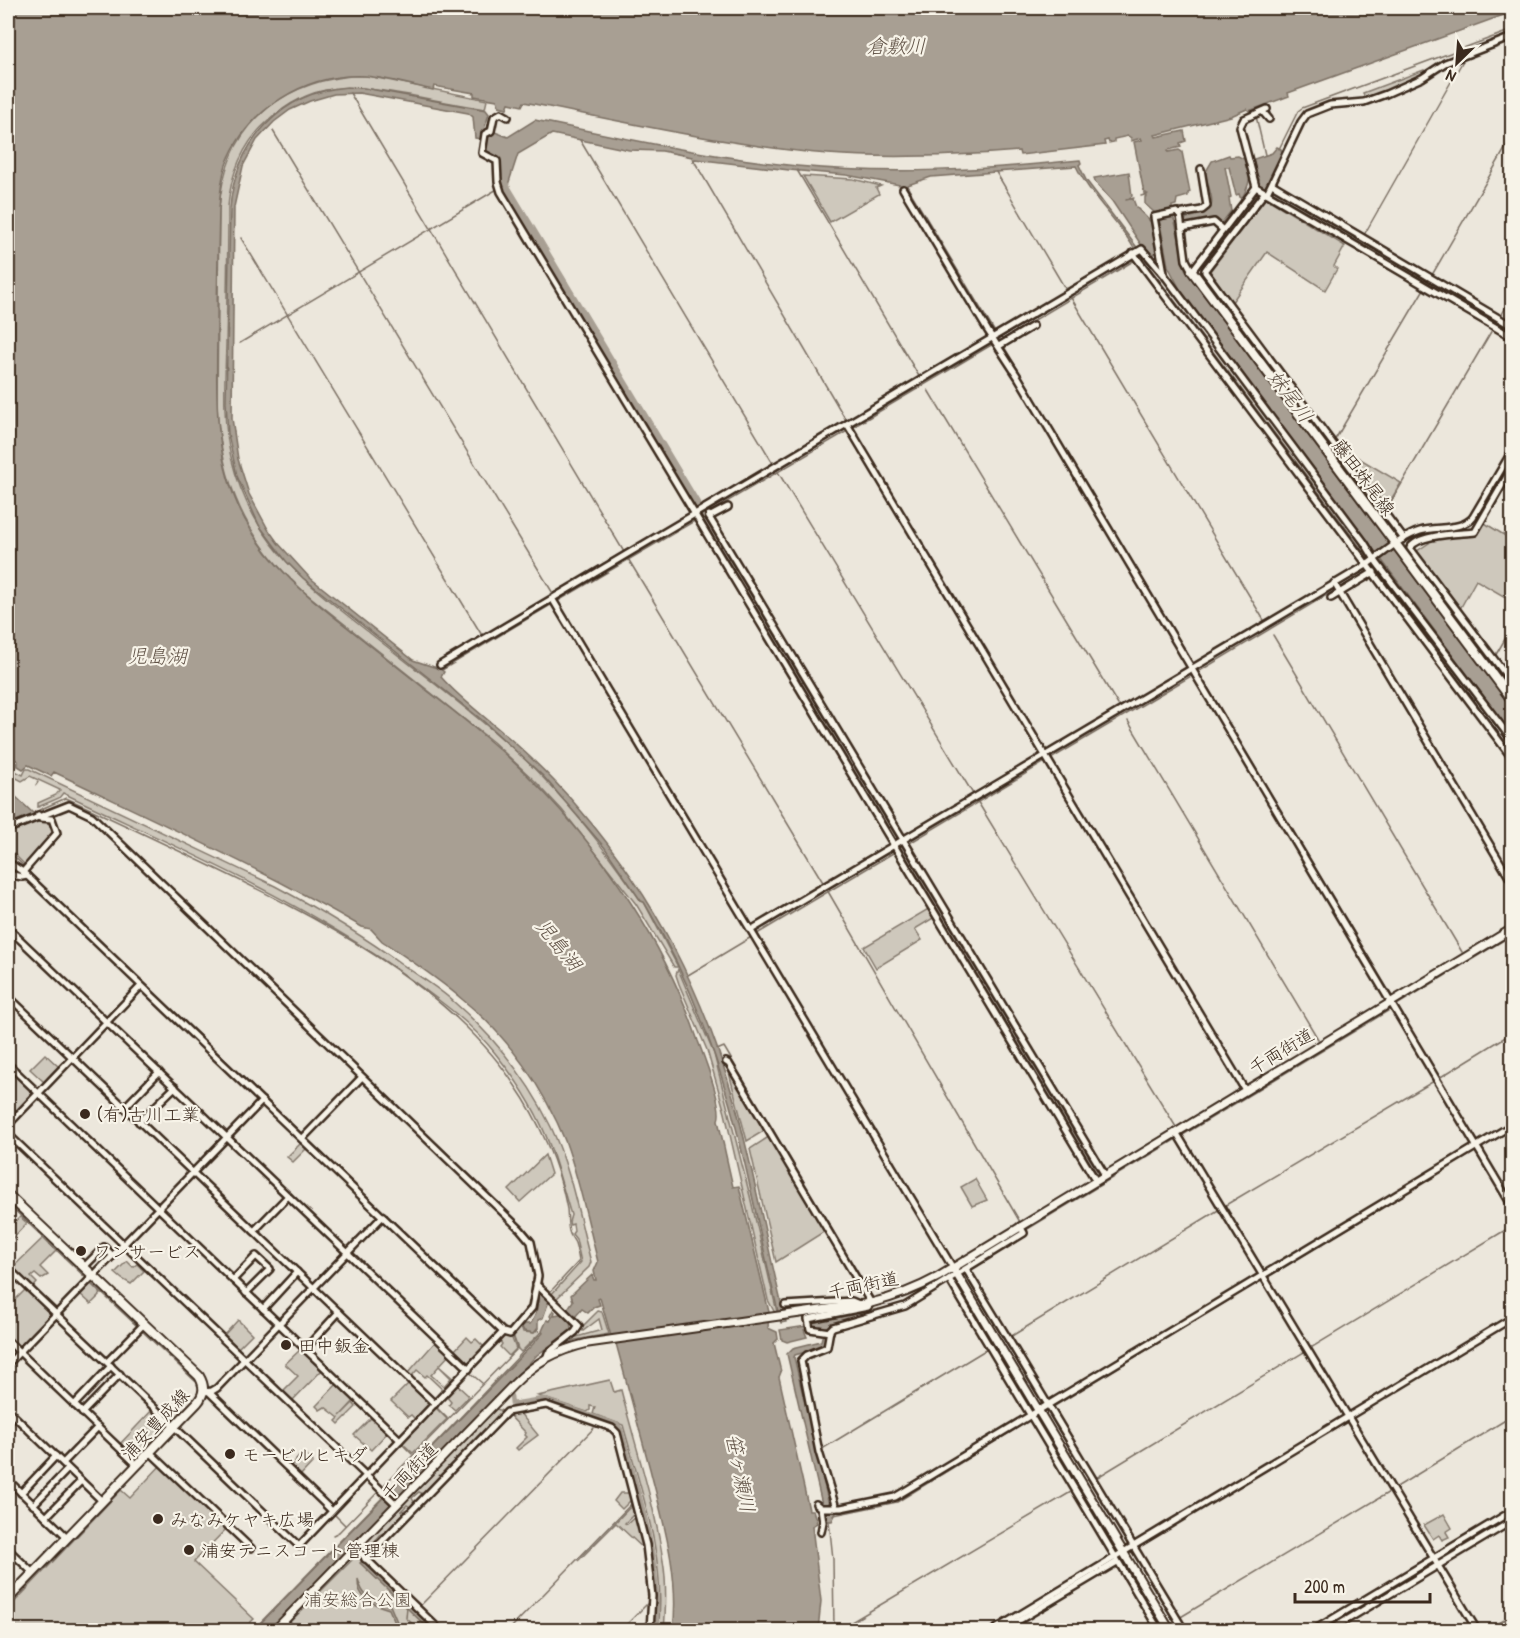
<svg xmlns="http://www.w3.org/2000/svg" width="1520" height="1638" viewBox="0 0 1520 1638" font-family="'Patrick Hand','Klee One',sans-serif">
<rect width="100%" height="100%" fill="#ece7dc"/>
<filter id="ink" filterUnits="userSpaceOnUse"><feTurbulence type="fractalNoise" baseFrequency=".0167" numOctaves="2"/><feDisplacementMap in="SourceGraphic" scale="12" xChannelSelector="R" yChannelSelector="G"/><feConvolveMatrix kernelMatrix="1 2 1 2 8 2 1 2 1" color-interpolation-filters="sRGB"/></filter>
<g filter="url(#ink)">
<!-- green -->
<g fill="#cec8bc" stroke="#84796d" stroke-width="1.5" fill-rule="evenodd">
<polygon points="1424,70 1426,74 1409,83 1365,100 1363,93"/>
<path d="M351,76H367L487,100L485,109C460,105 434,100 409,95C351,85 313,79 267,122C243,143 230,176 228,207C228,253 227,298 226,344C225,381 222,420 231,457C252,544 305,582 371,634C419,672 468,708 513,748C563,794 603,846 641,901L644,902L678,967H674L636,904L562,810L535,781L493,742L303,591C245,538 221,483 217,406L219,210C224,132 274,84 351,76Z"/>
<polygon points="803,176 853,179 881,186 876,188 879,194 830,222"/>
<polygon points="1266,198 1345,246 1334,266 1337,269 1325,290 1267,252 1232,302 1210,271"/>
<polygon points="1335,444 1401,483 1386,508 1385,509"/>
<polygon points="1483,522 1512,540 1512,601 1476,580 1460,609 1457,610 1414,553 1429,543 1427,539 1475,533"/>
<path d="M11,760L16,763L13,770L23,775L26,769H29L275,886C320,910 362,935 403,965C420,977 439,988 454,1002C494,1037 528,1079 551,1127C571,1169 579,1218 591,1262L589,1267L555,1300L550,1296L581,1262L576,1239L572,1234L574,1231L573,1224L570,1225L569,1222L571,1215C564,1192 558,1169 550,1146C538,1113 517,1080 495,1053C472,1024 442,1002 413,981C306,902 182,850 63,793L59,798L38,807V803L56,795L60,790L30,776L22,781L9,774L8,777V766Z"/>
<polygon points="37,819 50,820 55,833 26,866 8,848 8,831"/>
<polygon points="930,908 935,917 915,929 922,940 876,968 864,947"/>
<polygon points="678,969 714,1054 750,1196 777,1312 775,1313 768,1300 725,1113 707,1050 679,984 676,975"/>
<polygon points="45,1054 59,1067 44,1082 30,1069"/>
<polygon points="731,1068 767,1129 747,1141 728,1069"/>
<polygon points="12,1073 33,1093 16,1111 8,1103 8,1078"/>
<polygon points="770,1136 825,1231 776,1262 750,1149"/>
<polygon points="302,1142 307,1148 293,1162 287,1157"/>
<polygon points="545,1155 551,1174 520,1202 509,1190"/>
<polygon points="975,1179 987,1200 972,1206 961,1187"/>
<polygon points="20,1217 27,1223 8,1243 8,1229"/>
<polygon points="43,1238 56,1251 40,1267 48,1275 41,1279 35,1274 31,1277 37,1283 32,1289 11,1269"/>
<polygon points="127,1261 133,1267 137,1264 144,1271 131,1284 122,1279 115,1273"/>
<polygon points="90,1283 101,1294 91,1304 79,1293"/>
<polygon points="26,1289 52,1314 19,1349 8,1339 8,1307"/>
<polygon points="598,1311 602,1312 609,1334 575,1340 561,1345 573,1338 602,1330 599,1319 583,1331 580,1329"/>
<polygon points="238,1320 252,1334 237,1349 223,1336"/>
<polygon points="521,1326 523,1332 534,1333 538,1329 540,1333 521,1352 518,1349 513,1335"/>
<polygon points="503,1336 511,1336 516,1349 509,1356 500,1347 502,1344 499,1340"/>
<polygon points="467,1337 472,1342 476,1339 485,1348 468,1365 454,1351"/>
<path d="M436,1341L450,1354L439,1366L455,1380L444,1391L427,1375L425,1377L417,1370L410,1378L407,1374ZM439,1366L451,1378L444,1386L431,1375Z"/>
<polygon points="301,1349 322,1370 292,1401 282,1392 298,1376 285,1364"/>
<path d="M610,1380L614,1392L621,1390C635,1445 655,1505 663,1561C667,1584 666,1607 664,1630H658C667,1561 641,1490 623,1425L593,1414L595,1407L590,1406V1410L587,1412L538,1396Z"/>
<polygon points="409,1383 431,1404 416,1420 411,1415 408,1417 391,1401"/>
<polygon points="337,1384 354,1401 340,1416 353,1403 356,1407 339,1424 336,1421 339,1418 325,1407 320,1410 316,1406"/>
<polygon points="457,1385 469,1396 455,1410 449,1405 451,1402 446,1396"/>
<polygon points="435,1407 447,1419 413,1453 401,1442"/>
<polygon points="494,1408 502,1411 502,1414 423,1494 419,1492 412,1498 414,1502 410,1507 407,1505 401,1511 404,1514 384,1534 381,1534 367,1551 362,1550 362,1545"/>
<polygon points="153,1409 169,1425 140,1455 137,1454 133,1458 119,1445"/>
<polygon points="519,1412 538,1435 518,1450 516,1448 527,1437 525,1435 526,1433 509,1415"/>
<polygon points="372,1417 388,1432 371,1450 354,1435"/>
<polygon points="303,1452 313,1462 299,1477 289,1468"/>
<polygon points="161,1465 226,1529 194,1562 254,1619 242,1630 8,1630 8,1609 121,1490 130,1498"/>
<polygon points="620,1493 631,1493 633,1498 622,1509 614,1501"/>
<polygon points="633,1504 636,1512 625,1523 627,1524 637,1515 645,1550 616,1523 578,1561"/>
<polygon points="1444,1514 1452,1528 1446,1532 1449,1537 1442,1540 1439,1535 1433,1539 1424,1525"/>
<polygon points="358,1554 438,1630 282,1630"/>
</g>
<!-- water -->
<g fill="#a89f93" stroke="#7c7064" stroke-width="1.5">
<path d="M8,8H1512V12L1288,93L1289,96L1249,111L1247,109L1231,116L1155,135L1156,137L1184,131L1186,141L1180,143L1181,147L1168,150V152L1179,150L1182,152L1190,192L1188,193V196L1177,199L1176,205L1172,206V210L1156,214L1145,204V197L1147,196L1146,193H1144L1134,142L1142,140L1141,138L1131,141V138L1128,136L1114,139V142L1109,143L1108,140L1104,141L1105,145L1020,155L1019,151C956,156 891,159 828,154C725,145 625,122 524,102L522,106L509,103L507,108L499,106L497,100L474,96V93L434,86L433,90C411,85 387,78 365,76C306,73 247,109 226,165C221,179 220,195 219,210C218,253 217,295 217,337C216,401 214,463 245,520C270,566 307,596 347,627C373,648 399,668 425,689C463,718 501,748 534,782C605,854 666,945 698,1041C704,1057 724,1107 718,1120L733,1187L739,1186L769,1312L768,1328L777,1332L778,1339L774,1343L781,1372L779,1377L809,1510H813L817,1523L812,1526L821,1601L818,1630H673C680,1576 663,1521 650,1469C638,1424 626,1380 614,1336H611L600,1298L598,1299L600,1305L594,1307L588,1313L582,1309L574,1318L572,1315L570,1318L571,1330L537,1355L269,1630H254L533,1344L543,1333L542,1331L547,1320L550,1321L552,1317L550,1316L553,1310L555,1312L554,1315L565,1313L573,1301L571,1295L592,1275L594,1280H596L594,1271L598,1262C588,1223 580,1182 566,1143C545,1090 508,1036 463,1000C438,978 410,960 382,941L371,929L362,927C262,869 158,822 54,772L51,776L28,765L23,769L18,766V761L8,755Z"/>
<path d="M347,87L364,88L486,110L489,114L481,139L475,138L473,117L468,113L359,93L334,94L310,101L290,110L274,122L257,140L243,166L234,207L232,418L238,459L249,494L268,529L278,543L309,577L413,660L440,669L444,672L441,677C463,702 491,721 516,744C539,765 562,788 582,812C656,899 702,991 734,1100C755,1173 767,1249 786,1322L781,1323C762,1250 750,1174 729,1102C709,1031 681,964 644,902L641,901L605,848L543,776L482,720L303,578L286,561L259,525L237,476L228,434L226,402L230,208C235,143 281,92 347,87Z"/>
<path d="M535,120C622,138 709,157 797,166C891,175 985,170 1080,160L1081,163L1079,165L1086,180L1145,258L1140,260C1124,225 1092,200 1076,166L931,177L905,186L846,175L789,170L695,159L693,161L692,157L662,151L629,150L552,134L518,154L508,185L504,188C493,171 511,161 484,152L487,136L495,132L508,137Z"/>
<path d="M1277,147L1281,149L1282,153L1267,189C1259,183 1253,167 1254,159L1272,153Z"/>
<path d="M1229,155L1230,157L1238,156L1244,159C1253,176 1250,184 1241,200L1239,194L1236,195L1229,167H1225L1231,197L1229,198L1231,211L1221,224L1215,218L1189,225L1185,222L1186,218C1222,211 1212,202 1205,173L1212,161Z"/>
<polygon points="1129,172 1132,196 1128,199 1133,199 1136,207 1152,223 1157,252 1151,255 1142,246 1112,201 1095,182 1094,178"/>
<path d="M1172,215C1178,223 1181,258 1186,271L1512,708V734L1183,295L1168,266L1159,218Z"/>
<polygon points="15,796 34,814 8,824 8,802"/>
<path d="M539,1292L549,1301L543,1318L538,1320V1328L534,1333L524,1331L522,1327L525,1324H530C537,1316 538,1304 539,1292Z"/>
<polygon points="878,1309 879,1312 838,1322 826,1330 826,1344 820,1348 795,1355 794,1357 830,1509 836,1513 832,1521 825,1521 824,1514 828,1509 827,1506 822,1504 787,1354 793,1348 821,1341 823,1333 819,1329 810,1326 812,1323"/>
<polygon points="806,1326 807,1329 804,1330 807,1337 787,1342 782,1340 780,1330"/>
<polygon points="363,1560 434,1630 430,1630 360,1563"/>
<path d="M358,1579C364,1601 372,1598 390,1605L398,1624L403,1630H398L389,1609C372,1604 357,1599 358,1579Z"/>
</g>
<!-- pier -->
<polygon fill="#ece7dc" points="772,1313 770,1319 608,1338 608,1335"/>
<g fill="none" stroke-linecap="round" stroke-linejoin="round">
<!-- stream -->
<g stroke="#7c7064" stroke-width="1.5">
<polyline points="350,93 624,552"/>
<polyline points="1256,116 1265,155"/>
<polyline points="273,131 554,595"/>
<polyline points="580,140 774,465"/>
<polyline points="1279,149 1298,111 1302,108 1512,30"/>
<polyline points="693,159 846,420"/>
<polyline points="797,170 920,378"/>
<polyline points="996,172 1066,290"/>
<polyline points="907,186 996,334"/>
<polyline points="1259,192 1204,263 1201,269 1201,274 1512,689"/>
<polyline points="1141,196 1148,194"/>
<polyline points="1126,200 1134,198"/>
<polyline points="1364,235 1464,59"/>
<polyline points="241,238 483,637"/>
<polyline points="1144,260 1370,560"/>
<polyline points="1432,275 1512,137"/>
<polyline points="1070,296 1265,622"/>
<polyline points="1501,316 1512,296"/>
<polyline points="998,342 1135,260"/>
<polyline points="240,343 504,185"/>
<polyline points="1003,345 1392,996"/>
<polyline points="928,390 1118,705"/>
<polyline points="851,425 1047,752"/>
<polyline points="853,427 993,344"/>
<polyline points="1333,443 1424,289"/>
<polyline points="778,472 973,794"/>
<polyline points="1385,512 1492,330"/>
<polyline points="701,517 849,430"/>
<polyline points="1438,533 1473,528 1512,460"/>
<polyline points="1406,547 1412,541 1427,535"/>
<polyline points="627,557 824,884"/>
<polyline points="1372,564 1512,751"/>
<polyline points="1340,588 1370,571"/>
<polyline points="556,599 752,927"/>
<polyline points="558,601 696,520"/>
<polyline points="1273,635 1462,952"/>
<polyline points="1494,658 1512,627"/>
<polyline points="442,670 554,603"/>
<polyline points="1198,672 1335,590"/>
<polyline points="1407,700 1512,877"/>
<polyline points="1128,721 1318,1039"/>
<polyline points="1049,760 1191,676"/>
<polyline points="1054,765 1245,1085"/>
<polyline points="36,785 38,782"/>
<polyline points="976,799 1176,1127"/>
<path d="M39,810L66,798C113,819 160,842 206,864C314,916 446,982 514,1084C539,1120 559,1165 567,1209C568,1216 567,1223 569,1231C570,1236 573,1239 575,1243C577,1249 578,1255 579,1261L550,1292"/>
<polyline points="908,844 1045,762"/>
<polyline points="8,851 25,867"/>
<polyline points="28,871 513,1336 517,1349 382,1487"/>
<polyline points="168,885 524,1227 533,1238 536,1253"/>
<polyline points="826,888 1020,1222"/>
<polyline points="755,931 951,1260"/>
<polyline points="757,934 893,853"/>
<polyline points="688,975 753,936"/>
<polyline points="1395,1006 1512,935"/>
<polyline points="717,1050 724,1047 873,1298"/>
<polyline points="8,1067 35,1093 8,1121"/>
<polyline points="1439,1078 1512,1033"/>
<polyline points="38,1089 50,1077"/>
<polyline points="39,1098 49,1107"/>
<polyline points="8,1137 120,1245"/>
<polyline points="8,1204 87,1279"/>
<polyline points="1224,1206 1434,1081"/>
<polyline points="1026,1230 1391,1009"/>
<polyline points="124,1248 173,1295"/>
<polyline points="965,1273 1179,1630"/>
<polyline points="540,1276 542,1284"/>
<polyline points="1266,1278 1512,1129"/>
<polyline points="91,1283 138,1327"/>
<polyline points="891,1308 903,1303 944,1279"/>
<polyline points="141,1330 195,1381"/>
<polyline points="1010,1337 1220,1209"/>
<polyline points="469,1372 482,1383"/>
<polyline points="436,1407 447,1418"/>
<polyline points="1053,1407 1262,1280"/>
<polyline points="599,1420 599,1418"/>
<polyline points="306,1422 362,1475"/>
<polyline points="401,1443 412,1454"/>
<polyline points="822,1449 987,1349"/>
<polyline points="1096,1478 1512,1226"/>
<polyline points="1395,1488 1512,1416"/>
<polyline points="388,1493 542,1332"/>
<polyline points="639,1501 641,1500"/>
<polyline points="410,1509 417,1502"/>
<polyline points="405,1513 403,1511 409,1508"/>
<polyline points="334,1514 345,1525"/>
<polyline points="834,1515 897,1502 1030,1420"/>
<polyline points="829,1521 833,1559 834,1630"/>
<polyline points="333,1535 339,1532 377,1493"/>
<polyline points="377,1543 384,1536"/>
<polyline points="1137,1548 1500,1328"/>
<polyline points="655,1602 657,1602"/>
<polyline points="420,1606 594,1428"/>
<polyline points="407,1607 406,1618 416,1627"/>
<polyline points="1360,1608 1512,1516"/>
<polyline points="1179,1618 1391,1491"/>
<polyline points="843,1627 1071,1492"/>
<polyline points="253,1630 384,1496"/>
<polyline points="419,1630 416,1627 421,1622"/>
<polyline points="509,1630 633,1502"/>
<polyline points="621,1630 649,1602"/>
<polyline points="1486,1630 1512,1615"/>
</g>
<!-- canal -->
<g stroke="#a89f93" stroke-width="4.5">
<polyline points="1374,568 1375,568"/>
<polyline points="950,1275 1163,1630"/>
<path d="M511,1396L512,1404L542,1399L618,1425L621,1429C639,1495 662,1561 656,1630"/>
</g>
<!-- river -->
<g stroke="#a89f93" stroke-width="8">
<polyline points="504,178 504,183 1099,1174"/>
<polyline points="1264,181 1272,188 1512,330"/>
</g>
<!-- minor casing -->
<g stroke="#3b2a1e" stroke-width="10">
<g id="minor">
<polyline points="1263,112 1269,119"/>
<polyline points="508,117 501,113 494,117 491,131 485,134 482,153 497,161 498,182 501,192 1096,1181"/>
<polyline points="1272,184 1512,326"/>
<polyline points="1256,187 1240,127 1244,119 1267,109"/>
<polyline points="903,189 988,331 1018,377 1512,1206"/>
<polyline points="1265,192 1205,270 1205,272 1404,539"/>
<polyline points="1267,193 1301,122 1307,114 1330,105 1364,102 1386,94 1422,78 1445,63 1512,37"/>
<polyline points="1178,214 1202,210 1207,206 1201,169"/>
<polyline points="1182,228 1214,222 1223,230"/>
<polyline points="1133,253 1512,758"/>
<polyline points="1164,273 1154,217 1177,212 1180,215 1186,260 1192,271 1256,187 1512,337"/>
<polyline points="999,346 1033,326"/>
<polyline points="847,424 1245,1090"/>
<path d="M1512,468L1475,532C1459,534 1418,534 1410,548L1512,683"/>
<polyline points="709,515 709,517 728,507"/>
<polyline points="709,517 1105,1175"/>
<polyline points="1334,583 1512,882"/>
<polyline points="1331,598 1374,572"/>
<polyline points="553,600 953,1268"/>
<polyline points="440,665 1142,249 1165,276 1364,542 1377,563 1512,740"/>
<polyline points="8,829 69,805 92,816 520,1229 531,1242 538,1276 532,1308 510,1334 503,1332 23,872 11,864 8,864"/>
<polyline points="23,872 57,833 52,819 40,818 38,815"/>
<polyline points="8,874 22,877 27,876"/>
<polyline points="8,928 469,1369"/>
<path d="M751,930L1368,564C1384,553 1401,537 1420,531C1436,526 1462,531 1473,517L1512,451"/>
<polyline points="8,996 435,1404"/>
<polyline points="726,1062 729,1064 871,1303 868,1307 808,1319 810,1329 830,1332"/>
<polyline points="8,1064 400,1440"/>
<polyline points="124,1108 159,1072"/>
<polyline points="139,1122 175,1087"/>
<polyline points="8,1125 141,986"/>
<polyline points="1176,1132 1477,1630"/>
<polyline points="8,1134 397,1505"/>
<polyline points="302,1139 362,1077"/>
<polyline points="1020,1226 1024,1233 949,1279 1159,1630"/>
<polyline points="254,1231 288,1196"/>
<polyline points="84,1267 104,1247 113,1256"/>
<polyline points="8,1268 299,1546 503,1332"/>
<polyline points="966,1269 1184,1630"/>
<polyline points="233,1280 256,1256 270,1269 246,1293"/>
<polyline points="536,1284 579,1326 575,1332 548,1353 547,1356"/>
<polyline points="785,1305 852,1301 859,1304"/>
<polyline points="263,1309 297,1272"/>
<polyline points="8,1341 137,1465"/>
<polyline points="305,1349 339,1312"/>
<polyline points="107,1362 144,1324"/>
<polyline points="8,1364 262,1101"/>
<polyline points="204,1392 212,1391 217,1388 383,1216"/>
<polyline points="209,1392 332,1511"/>
<polyline points="74,1405 111,1366"/>
<polyline points="8,1410 102,1501"/>
<polyline points="82,1413 120,1374"/>
<polyline points="150,1452 251,1548"/>
<polyline points="63,1463 98,1427"/>
<polyline points="8,1480 67,1537"/>
<polyline points="21,1493 56,1456"/>
<polyline points="816,1504 821,1508 841,1508 895,1497 1512,1125"/>
<polyline points="33,1505 68,1469"/>
<polyline points="821,1508 823,1522 821,1532"/>
<polyline points="836,1508 819,1452 801,1361 807,1355 827,1347 830,1330 833,1327 905,1306 949,1279"/>
<polyline points="46,1517 81,1481"/>
<polyline points="355,1548 440,1630"/>
<polyline points="8,1549 33,1573"/>
<polyline points="365,1559 507,1412 546,1405 612,1428 617,1433 646,1545 652,1596 650,1630"/>
<polyline points="994,1630 1512,1318"/>
<polyline points="1003,1630 1117,1562"/>
<polyline points="1314,1630 1512,1511"/>
<polyline points="1330,1630 1512,1521"/>
</g>
</g>
<!-- tertiary casing -->
<g stroke="#3b2a1e" stroke-width="11">
<g id="tertiary">
<polyline points="953,1268 1170,1630"/>
<path d="M275,1630L513,1385C537,1361 555,1351 588,1343L871,1303C895,1297 916,1289 938,1277L1512,929"/>
</g>
</g>
<!-- secondary casing -->
<g stroke="#3b2a1e" stroke-width="12">
<g id="secondary">
<polyline points="1192,271 1512,700"/>
<path d="M8,1195L199,1376C205,1386 205,1394 197,1403L8,1599"/>
</g>
</g>
<!-- minor -->
<use href="#minor" stroke="#f7f3e8" stroke-width="5"/>
<!-- tertiary -->
<use href="#tertiary" stroke="#f7f3e8" stroke-width="7"/>
<!-- secondary -->
<use href="#secondary" stroke="#f7f3e8" stroke-width="8"/>
</g>
</g>
<!-- markers -->
<g fill="#3b2a1e" stroke="#f7f3e8" stroke-width="2">
<circle cx="85" cy="1114" r="6"/>
<circle cx="81" cy="1251" r="6"/>
<circle cx="286" cy="1345" r="6"/>
<circle cx="230" cy="1454" r="6"/>
<circle cx="158" cy="1519" r="6"/>
<circle cx="189" cy="1550" r="6"/>
</g>
<g text-anchor="middle" dominant-baseline="central" stroke-width="4.5" stroke-linejoin="round" paint-order="stroke">
<!-- street labels -->
<g font-size="18" fill="#3b2a1e" stroke="#f7f3e8">
<text transform="translate(1364 477) rotate(53)">藤田妹尾線</text>
<text transform="translate(1281 1051) rotate(-31)">千両街道</text>
<text transform="translate(863 1285) rotate(-12)">千両街道</text>
<text transform="translate(155 1424) rotate(-47)">浦安豊成線</text>
<text transform="translate(409 1471) rotate(-46)">千両街道</text>
</g>
<!-- poi labels -->
<g font-size="18" fill="#3b2a1e" stroke="#f7f3e8" text-anchor="start">
<text x="97" y="1114">(有)古川工業</text>
<text x="93" y="1251">ワンサービス</text>
<text x="298" y="1345">田中鈑金</text>
<text x="242" y="1454">モービルヒキダ</text>
<text x="170" y="1519">みなみケヤキ広場</text>
<text x="201" y="1550">浦安テニスコート管理棟</text>
</g>
<!-- park labels -->
<g font-size="18" fill="#605246" stroke="#f7f3e8">
<text x="358" y="1599">浦安総合公園</text>
</g>
<!-- water labels -->
<g font-size="20" font-style="italic" fill="#615347" stroke="#f7f3e8">
<text x="896" y="45">倉敷川</text>
<text transform="translate(1291 396) rotate(53)">妹尾川</text>
<text x="157" y="655">児島湖</text>
<text transform="translate(559 944) rotate(51)">児島湖</text>
<text transform="translate(741 1473) rotate(79)">笹ヶ瀬川</text>
</g>
</g>
<!-- margin -->
<rect width="1520" height="1638" fill="none" stroke="#f7f3e8" stroke-width="30"/>
<rect x="15" y="15" width="1490" height="1608" fill="none" stroke="#3b2a1e" stroke-width="2" filter="url(#ink)"/>
<!-- north arrow -->
<g transform="translate(1457 63) rotate(205)" stroke="#f7f3e8" stroke-width="4.5" paint-order="stroke">
<path d="M0-4.5L10 22L0 15L-10 22Z" fill="#3b2a1e"/>
<text y="-9" font-size="16" font-weight="bold" text-anchor="middle" fill="#3b2a1e">N</text>
</g>
<!-- scale -->
<path d="M1295 1593v9h135v-9" fill="none" stroke="#3b2a1e" stroke-width="3"/>
<text x="1304" y="1593" font-size="18" fill="#3b2a1e" stroke="#f7f3e8" stroke-width="4.5" paint-order="stroke">200 m</text>
</svg>
